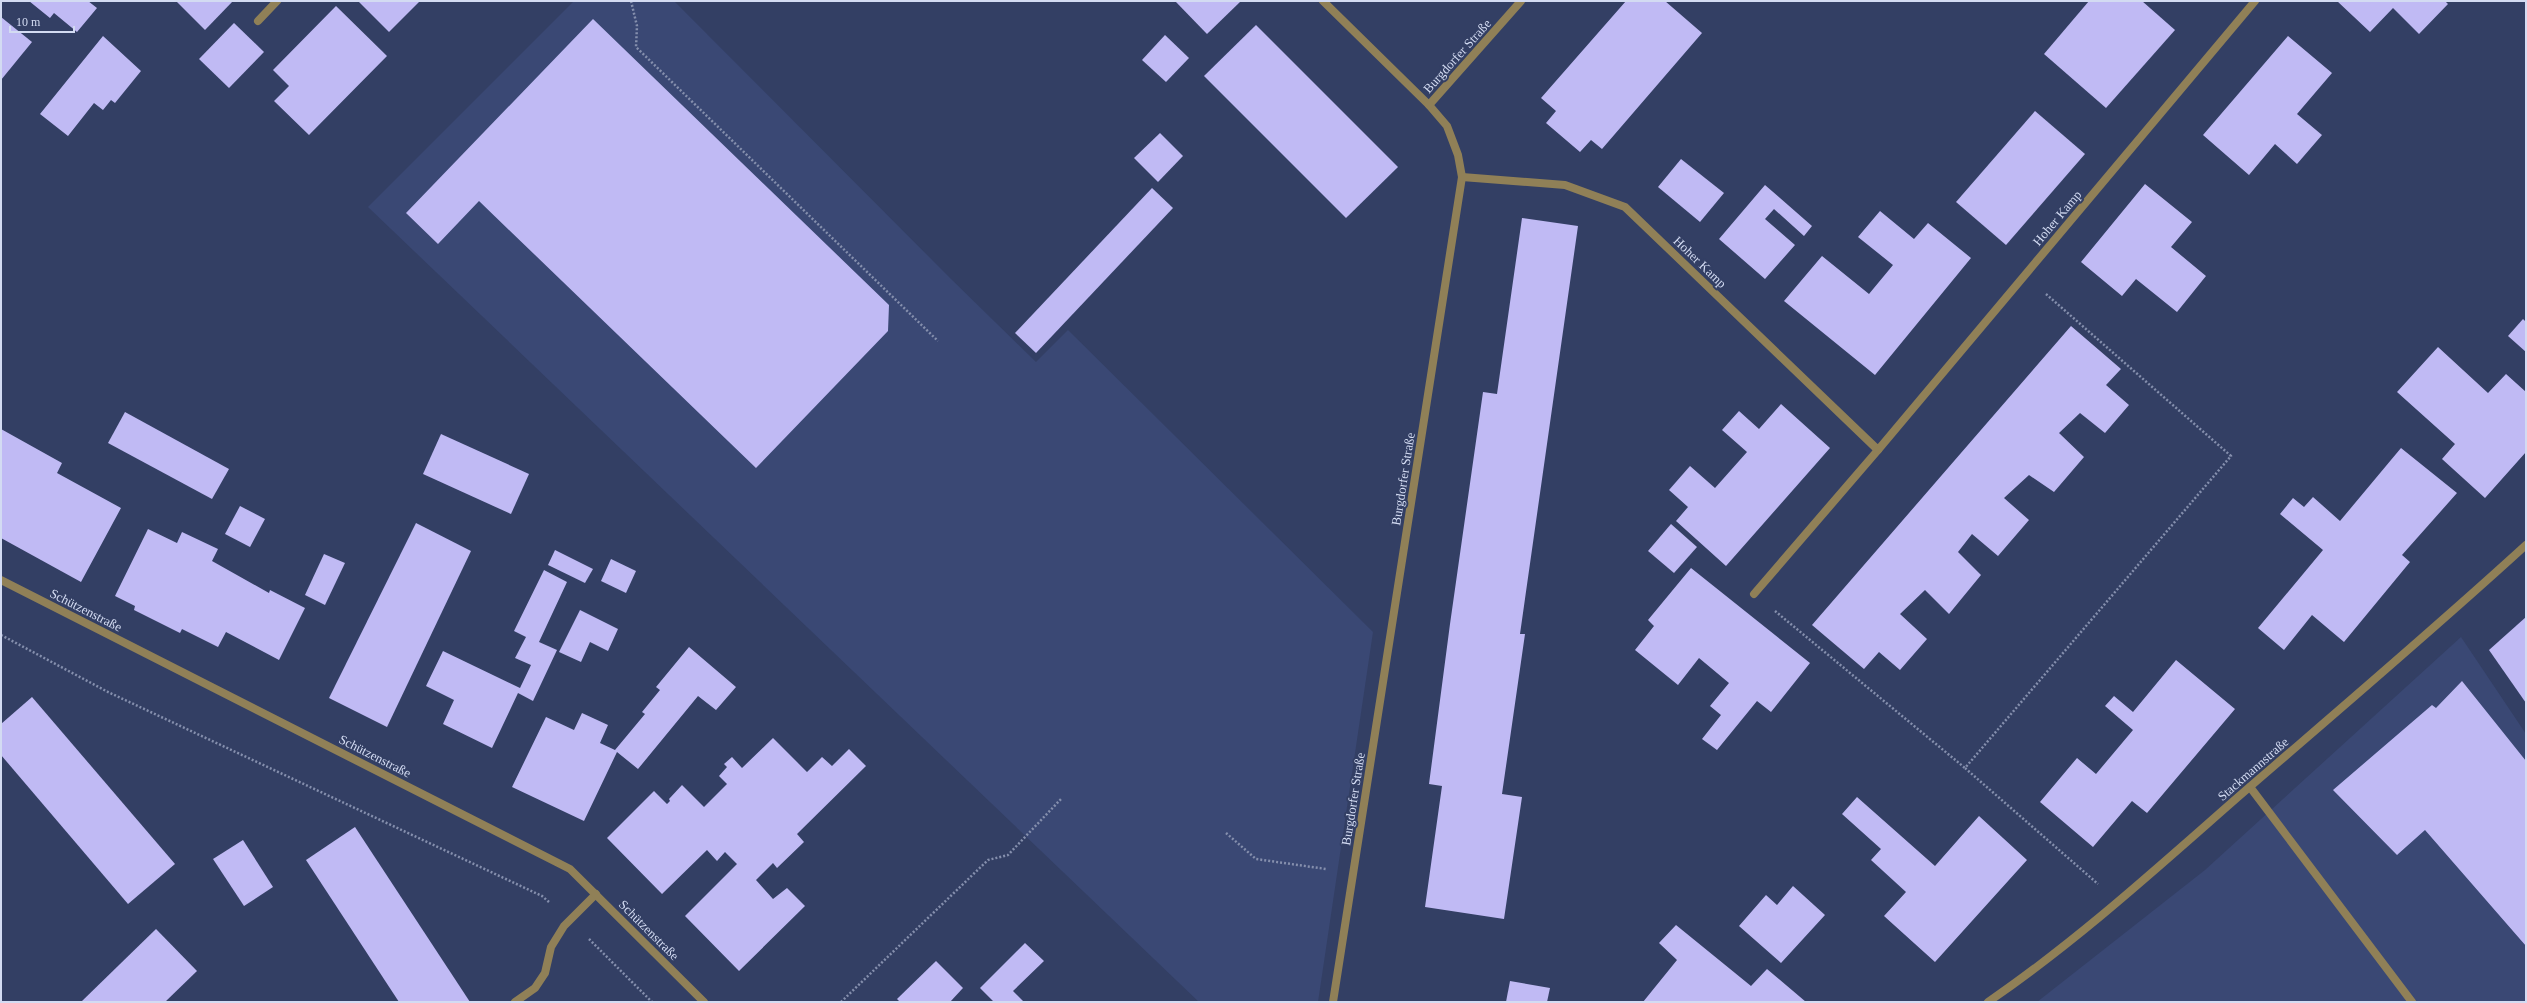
<svg xmlns="http://www.w3.org/2000/svg" width="2527" height="1003" viewBox="0 0 2527 1003" font-family="'Times New Roman',serif">
<rect width="100%" height="100%" fill="#333f64"/>
<!-- built -->
<g fill="#3a4874">
<polygon points="574,1 674,1 950,278 1036,362 1068,330 1373,632 1318,1002 1199,1002 368,207"/>
<polygon points="2461,637 2526,734 2526,1002 2037,1002 2205,870"/>
</g>
<!-- building -->
<g fill="#c0baf4">
<polygon points="29,1 88,1 97,8 77,32 54,13 50,18"/>
<polygon points="176,1 233,1 205,30"/>
<polygon points="358,1 420,1 389,32"/>
<polygon points="1175,1 1241,1 1207,34"/>
<polygon points="1626,1 1665,1 1702,33 1602,149 1591,140 1580,152 1546,123 1556,111 1541,98"/>
<polygon points="2089,1 2142,1 2175,30 2106,108 2044,54"/>
<polygon points="2337,1 2445,1 2448,4 2419,34 2393,8 2370,32"/>
<polygon points="336,6 387,56 309,135 274,101 289,86 273,70"/>
<polygon points="1,17 32,42 1,80"/>
<polygon points="593,19 889,305 888,331 756,468 479,201 438,244 406,213"/>
<polygon points="234,23 264,52 229,88 199,59"/>
<polygon points="1256,25 1398,167 1346,218 1204,76"/>
<polygon points="1165,35 1189,58 1166,82 1142,60"/>
<polygon points="103,36 141,71 115,103 111,100 103,110 94,103 68,136 40,114"/>
<polygon points="2288,36 2332,73 2297,114 2322,135 2297,164 2275,144 2249,175 2203,135"/>
<polygon points="2035,111 2085,154 2006,245 1956,202"/>
<polygon points="1160,133 1183,156 1158,182 1134,158"/>
<polygon points="1681,159 1724,193 1700,222 1658,187"/>
<polygon points="2145,184 2192,222 2171,247 2206,276 2177,312 2136,279 2122,296 2081,262"/>
<polygon points="1765,185 1812,226 1804,236 1774,209 1765,219 1795,245 1765,279 1719,239"/>
<polygon points="1152,188 1173,208 1036,353 1015,333"/>
<polygon points="1880,211 1914,239 1928,223 1971,258 1875,375 1784,301 1822,256 1869,294 1893,265 1858,237"/>
<polygon points="1522,218 1578,226 1520,634 1525,634 1502,794 1522,797 1504,919 1425,907 1442,786 1429,784 1450,624 1483,392 1497,394"/>
<polygon points="2523,319 2526,322 2526,352 2508,336"/>
<polygon points="2071,326 2121,369 2106,385 2129,405 2105,433 2080,413 2059,433 2084,457 2054,492 2029,475 2004,498 2029,520 1998,556 1972,534 1958,552 1981,575 1949,614 1925,590 1900,614 1927,639 1900,670 1879,652 1864,669 1812,625"/>
<polygon points="2438,347 2488,393 2506,374 2526,392 2526,452 2485,498 2442,459 2455,444 2397,392"/>
<polygon points="1781,404 1830,448 1726,566 1676,521 1688,507 1669,490 1690,466 1715,488 1747,452 1722,430 1739,411 1759,429"/>
<polygon points="125,412 229,469 212,499 108,443"/>
<polygon points="1,429 62,463 57,473 121,508 81,582 1,538"/>
<polygon points="441,434 529,474 511,514 423,474"/>
<polygon points="2401,448 2457,493 2402,555 2410,562 2344,642 2312,615 2284,650 2258,628 2323,550 2280,514 2293,498 2304,507 2313,497 2340,521"/>
<polygon points="240,506 265,519 250,547 225,534"/>
<polygon points="416,523 471,551 387,727 329,698"/>
<polygon points="1671,524 1697,547 1674,573 1648,551"/>
<polygon points="148,529 177,543 182,532 218,549 212,561 269,593 270,590 305,608 279,660 226,632 218,647 182,629 180,633 134,610 135,606 115,596"/>
<polygon points="555,550 593,569 585,583 548,565"/>
<polygon points="324,554 345,563 325,605 305,595"/>
<polygon points="611,559 636,571 626,593 601,581"/>
<polygon points="1691,568 1810,663 1771,712 1757,701 1717,750 1702,739 1721,715 1710,706 1729,683 1699,658 1678,685 1635,650 1654,626 1648,620"/>
<polygon points="544,570 567,582 539,642 557,650 533,701 518,693 492,748 443,724 454,700 426,686 443,651 520,688 531,665 515,658 526,637 514,631"/>
<polygon points="580,610 618,629 608,651 590,642 581,662 559,652"/>
<polygon points="2526,617 2526,703 2489,650"/>
<polygon points="689,647 736,687 716,710 698,696 638,769 617,752 584,821 512,787 546,717 574,730 582,713 608,725 600,743 615,750 645,714 642,712 660,690 656,687"/>
<polygon points="2176,660 2235,709 2147,813 2132,801 2093,847 2040,802 2077,758 2096,774 2133,730 2105,706 2114,696 2133,712"/>
<polygon points="2462,681 2526,761 2526,946 2425,830 2397,855 2333,790 2432,705 2436,708"/>
<polygon points="32,697 175,864 128,904 1,755 1,724"/>
<polygon points="773,738 807,772 822,757 832,766 849,749 866,766 797,834 804,842 777,868 773,863 756,880 773,899 787,888 805,906 739,971 685,916 737,864 725,852 717,861 707,850 662,894 607,838 654,791 667,804 670,801 669,799 682,785 704,807 727,784 719,776 727,767 724,764 732,757 742,768"/>
<polygon points="1857,797 1935,866 1979,816 2027,860 1935,962 1884,916 1906,892 1871,860 1881,849 1842,814"/>
<polygon points="355,827 470,1002 399,1002 306,860"/>
<polygon points="243,840 273,887 244,906 213,859"/>
<polygon points="1793,886 1825,915 1781,963 1739,926 1766,895 1777,905"/>
<polygon points="1676,925 1751,986 1767,969 1806,1002 1643,1002 1677,960 1659,943"/>
<polygon points="156,929 197,971 165,1002 81,1002"/>
<polygon points="1025,943 1044,961 1013,991 1024,1002 994,1002 980,988"/>
<polygon points="936,961 963,988 950,1002 900,1002 897,999"/>
<polygon points="1510,981 1550,988 1547,1002 1506,1002"/>
</g>
<g fill="none" stroke-linecap="round" stroke-linejoin="round">
<!-- path -->
<g stroke="#858fad" stroke-width="2.5" stroke-dasharray="2 2" stroke-linecap="butt">
<polyline points="631,1 637,26 636,47 938,341"/>
<polyline points="2046,294 2231,456 1965,768 2098,884"/>
<polyline points="1775,611 1965,768"/>
<polyline points="1,635 108,692 542,896 549,902"/>
<polyline points="1226,833 1256,859 1326,869"/>
<polyline points="589,939 652,1002"/>
<polyline points="841,1002 988,860 1008,855 1061,799"/>
</g>
<!-- service -->
<g stroke="#908057" stroke-width="8">
<polyline points="258,21 277,1"/>
<polyline points="2250,787 2412,1002"/>
<polyline points="515,1002 535,988 545,973 551,947 564,926 596,894"/>
</g>
<!-- minor -->
<g stroke="#908057" stroke-width="8">
<polyline points="1323,1 1429,105 1447,126 1458,155 1462,177 1333,1002"/>
<polyline points="1429,105 1521,1"/>
<polyline points="1462,177 1565,185 1625,207 1878,450 2255,1"/>
<polyline points="1,580 570,869 704,1002"/>
<polyline points="1754,594 1878,450"/>
<path d="M1988,1002C2077,941 2157,868 2238,797C2334,714 2432,631 2526,545"/>
</g>
</g>
<g text-anchor="middle" dominant-baseline="central" stroke-width="4" stroke-linejoin="round" paint-order="stroke">
<!-- street labels -->
<g font-size="13" fill="#d3dbf2" stroke="#333f64">
<text transform="translate(1457 56) rotate(-48)">Burgdorfer Straße</text>
<text transform="translate(2057 218) rotate(-50)">Hoher Kamp</text>
<text transform="translate(1700 262) rotate(44)">Hoher Kamp</text>
<text transform="translate(1403 479) rotate(-81)">Burgdorfer Straße</text>
<text transform="translate(86 610) rotate(27)">Schützenstraße</text>
<text transform="translate(375 756) rotate(27)">Schützenstraße</text>
<text transform="translate(2253 769) rotate(-41)">Stackmannstraße</text>
<text transform="translate(1353 799) rotate(-81)">Burgdorfer Straße</text>
<text transform="translate(649 930) rotate(45)">Schützenstraße</text>
</g>
</g>
<!-- border -->
<rect width="2527" height="1003" fill="none" stroke="#d3dbf2" stroke-width="4"/>
<!-- scale -->
<path d="M10 26v6h64v-6" fill="none" stroke="#d3dbf2" stroke-width="2"/>
<text x="16" y="26" font-size="12" fill="#d3dbf2" stroke="#333f64" stroke-width="3" paint-order="stroke">10 m</text>
</svg>
